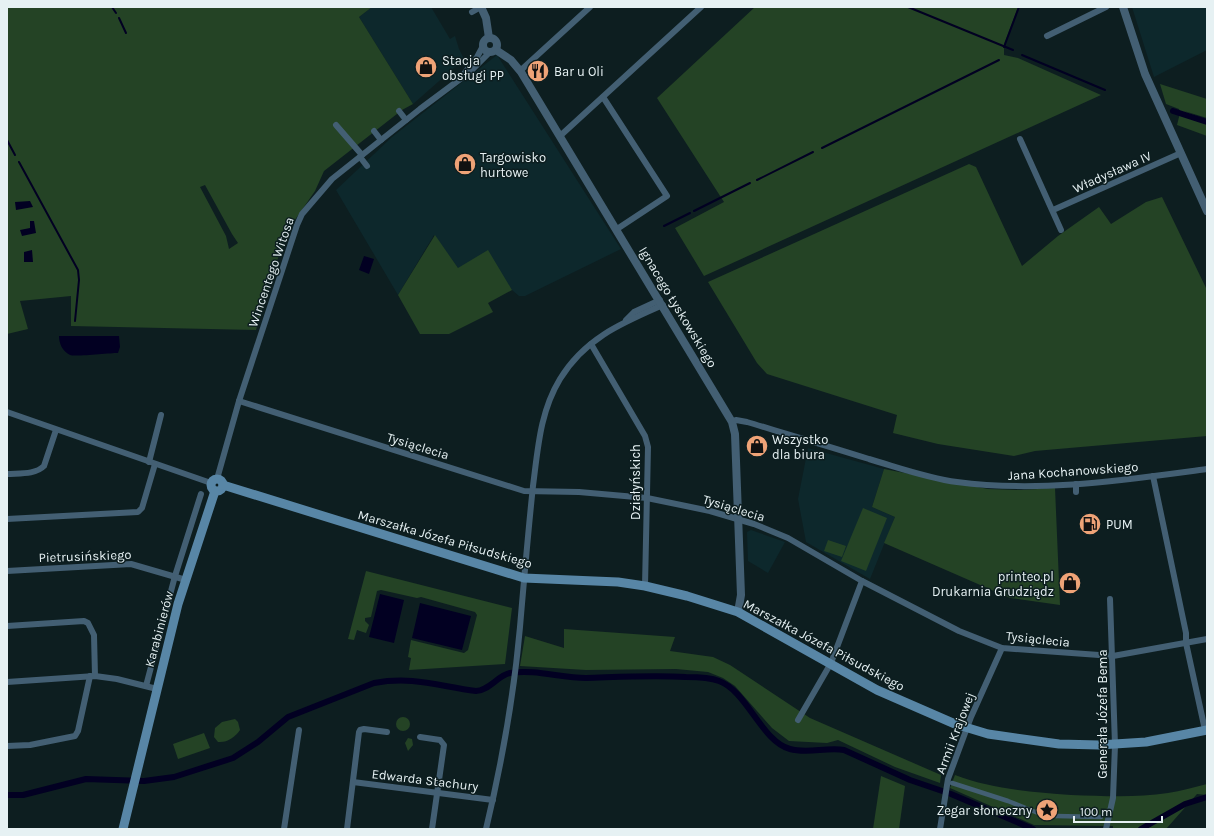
<svg xmlns="http://www.w3.org/2000/svg" width="1214" height="836" viewBox="0 0 1214 836" font-family="Karla,sans-serif">
<rect width="100%" height="100%" fill="#0d1e20"/>
<!-- built -->
<g fill="#0d282c">
<polygon points="372,7 431,7 450,39 455,36 459,49 464,59 413,104 359,17"/>
<polygon points="1132,7 1207,7 1207,50 1154,77"/>
<polygon points="497,55 621,249 525,296 519,296 512,290 505,280 458,268 434,235 398,295 336,190 392,137"/>
<polygon points="808,448 884,469 872,507 895,517 870,579 806,542 798,499"/>
<polygon points="751,530 785,542 768,573 748,561 747,532"/>
</g>
<!-- green -->
<g fill="#244325" fill-rule="evenodd">
<path d="M7,7H372L359,17L413,104L402,110L324,171L315,191L290,227L275,266L256,330L71,326V296L20,301L28,329L7,334ZM205,185L232,234L238,243L229,249L226,236L200,187Z"/>
<polygon points="755,7 1018,7 1004,44 1004,55 1018,58 1101,95 704,276 675,228 724,202 657,98"/>
<polygon points="1160,84 1207,99 1207,118 1184,111 1207,120 1207,136 1177,125 1180,113 1179,109 1166,104"/>
<polygon points="969,164 976,167 1022,266 1058,236 1099,207 1111,224 1146,202 1162,197 1207,290 1207,436 1035,451 1014,456 938,444 893,433 897,415 767,374 757,363 708,282"/>
<polygon points="435,235 458,268 488,250 512,290 488,303 493,312 449,334 420,334 398,295"/>
<polygon points="884,469 988,489 1021,490 1055,488 1060,605 1010,598 884,543 895,517 872,507"/>
<polygon points="863,508 887,518 866,571 841,561"/>
<polygon points="828,540 846,546 842,557 824,551"/>
<polygon points="366,571 512,608 505,664 409,670 411,658 408,657 411,640 464,653 468,650 477,615 475,612 421,597 417,598 381,590 377,591 371,617 365,618 365,621 369,625 366,633 357,630 354,640 348,639"/>
<polygon points="564,629 675,637 670,651 713,657 730,665 810,718 941,775 940,783 895,767 838,740 827,743 789,741 772,728 735,686 723,678 708,672 676,669 586,670 520,666 525,636 564,648"/>
<circle cx="403" cy="724" r="7"/>
<path d="M235,719L238,722L240,730C235,737 227,743 218,742L214,737L215,728L222,722Z"/>
<polygon points="204,733 210,748 178,759 173,744"/>
<polygon points="408,738 412,739 413,745 408,751 405,743"/>
<path d="M955,775C992,789 1031,792 1071,795C1103,796 1136,798 1168,793C1181,791 1194,787 1207,784V795L1197,794L1166,829H1113V826L1034,825L950,788Z"/>
<polygon points="881,776 905,786 899,829 873,829"/>
</g>
<!-- water -->
<g fill="#020022">
<polygon points="30,201 33,207 16,210 15,202"/>
<polygon points="30,221 34,221 36,233 22,236 20,230 30,228"/>
<polygon points="32,250 33,262 24,262 24,252"/>
<polygon points="364,256 374,259 369,274 359,270"/>
<path d="M59,336H119L120,347L118,353C109,353 75,357 70,355C62,351 59,343 59,336Z"/>
<polygon points="380,594 404,600 394,643 369,637"/>
<polygon points="420,603 471,616 462,650 412,638"/>
</g>
<g fill="none" stroke-linecap="round" stroke-linejoin="round">
<!-- stream -->
<g stroke="#020022" stroke-width="2">
<polyline points="112,7 116,13"/>
<polyline points="908,7 1013,50"/>
<polyline points="119,18 126,33"/>
<polyline points="1004,47 1019,7"/>
<polyline points="1022,55 1105,90"/>
<polyline points="7,140 15,155"/>
<polyline points="822,148 999,60"/>
<polyline points="19,162 78,270 79,280 75,321"/>
<polyline points="757,180 813,152"/>
<polyline points="694,211 750,183"/>
<polyline points="664,226 690,213"/>
</g>
<!-- canal -->
<g stroke="#020022" stroke-width="6">
<polyline points="1173,111 1207,122"/>
<path d="M7,795H23L86,779L144,781L174,777L233,758L258,742L288,717L374,683C413,676 438,686 476,691C490,690 497,676 510,673C535,669 561,678 586,678C619,677 652,675 686,677C696,677 709,677 719,681C747,691 762,742 790,749C807,754 827,747 844,750L910,780L951,794L1033,829"/>
<polyline points="1141,829 1185,804 1207,797"/>
</g>
<!-- pedestrian -->
<g stroke="#435f73" stroke-width="4.5">
<polyline points="952,783 1008,801 1038,813 1056,816"/>
<polyline points="1056,816 1101,817"/>
</g>
<!-- minor -->
<g stroke="#435f73" stroke-width="6">
<polyline points="472,12 481,7"/>
<polyline points="1047,36 1106,7"/>
<polyline points="520,71 590,7"/>
<polyline points="463,75 477,57 483,46"/>
<polyline points="603,97 667,196 617,229"/>
<polyline points="399,111 406,120"/>
<polyline points="336,125 362,155"/>
<polyline points="374,131 381,140"/>
<polyline points="560,136 701,7"/>
<polyline points="1020,139 1061,230"/>
<polyline points="360,157 367,166"/>
<polyline points="1053,210 1181,153"/>
<polyline points="626,320 634,312 660,300"/>
<polyline points="591,344 645,436 648,447 645,586"/>
<polyline points="239,401 524,491 579,492 647,498 710,511 754,524 788,538 862,581 959,631 1002,648 1113,656 1207,639"/>
<polyline points="7,412 211,483"/>
<path d="M732,422L736,420L747,422C787,434 828,446 869,459C897,467 927,478 957,482C1040,493 1124,480 1207,469"/>
<polyline points="149,462 161,415"/>
<path d="M7,474C19,473 35,475 44,466L56,430"/>
<polyline points="1153,476 1186,633 1186,643 1205,730"/>
<polyline points="217,479 239,401 297,225 302,214 332,179 420,109 471,71 489,53"/>
<polyline points="1076,484 1076,492"/>
<polyline points="7,519 138,512 142,508 155,464"/>
<polyline points="7,571 131,564 186,580"/>
<polyline points="7,626 84,621 88,623 94,635 95,676"/>
<polyline points="7,682 95,676 117,679 157,689"/>
<polyline points="146,686 175,576 201,494"/>
<polyline points="798,720 831,663 862,581"/>
<polyline points="420,737 440,740 444,745 432,829"/>
<polyline points="7,746 30,745 75,736 78,731 90,676"/>
<polyline points="353,782 493,800"/>
<polyline points="284,829 299,730"/>
<polyline points="347,829 359,732 360,730 364,729 387,732"/>
<path d="M486,829C502,762 514,695 520,627C524,580 528,533 533,486C538,448 540,412 560,379C585,338 622,323 663,305"/>
<polyline points="940,829 948,779 971,717 1002,648"/>
<polyline points="1106,829 1113,798 1115,745 1110,599"/>
</g>
<!-- tertiary -->
<g stroke="#435f73" stroke-width="8">
<polyline points="481,7 486,18 489,38"/>
<polyline points="1123,7 1145,74 1207,211"/>
<circle cx="490" cy="45" r="7"/>
<polyline points="496,50 511,60 521,72 732,422 735,434 741,595 738,612"/>
</g>
<!-- secondary -->
<g stroke="#5886a6" stroke-width="9">
<circle cx="217" cy="485" r="6"/>
<polyline points="223,485 524,578 618,582 645,586 687,596 738,612 877,690 955,724 988,734 1059,744 1099,745 1146,742 1207,730"/>
<polyline points="123,829 178,604 215,491"/>
</g>
</g>
<!-- icons -->
<defs>
<g id="shop-disc" transform="scale(1.15)"><circle r="9.5" fill="#efa377" stroke="#0d1e20"/><path d="M-5-2.5h2.3a2.7 3.5 0 0 1 5.4 0H5L5.5 6h-11ZM-1.5-2.5h3a1.5 2.3 0 0 0-3 0Z" fill="#111"/></g>
<g id="restaurant-disc" transform="scale(1.15)"><circle r="9.5" fill="#efa377" stroke="#0d1e20"/><path d="M-5-6h1v4h1v-4h1v4h1v-4h1v5L-1.5 .5V6h-2V.5L-5-1ZM5-6V6H3V1.5H1.5Q1.5-4 5-6Z" fill="#111"/></g>
<g id="fuel-disc" transform="scale(1.15)"><circle r="9.5" fill="#efa377" stroke="#0d1e20"/><path d="M-5.5-6h7V0h2V4h1.3V-2.5L3-4.5l.8-.8L6-3V5H2.5V1h-1V6h-7ZM-4.2-4.7v3.2H.2V-4.7Z" fill="#111"/></g>
<g id="sight-disc" transform="scale(1.15)"><circle r="9.5" fill="#efa377" stroke="#0d1e20"/><path d="M0-6L1.8-2.2L6-1.7L2.9 1.2L3.7 5.4L0 3.3L-3.7 5.4L-2.9 1.2L-6-1.7L-1.8-2.2Z" fill="#111"/></g>
</defs>
<g fill-rule="evenodd">
<use href="#shop-disc" x="426" y="67"/>
<use href="#restaurant-disc" x="538" y="71"/>
<use href="#shop-disc" x="465" y="164"/>
<use href="#shop-disc" x="757" y="446"/>
<use href="#fuel-disc" x="1090" y="524"/>
<use href="#shop-disc" x="1070" y="583"/>
<use href="#sight-disc" x="1047" y="810"/>
</g>
<g text-anchor="middle" dominant-baseline="central" stroke-width="3" stroke-linejoin="round" paint-order="stroke">
<!-- poi labels -->
<g font-size="13" fill="#e6f1f3" stroke="#0d1e20" text-anchor="start">
<text x="442" y="60">Stacja<tspan x="442" dy="15">obsługi PP</tspan></text>
<text x="554" y="71">Bar u Oli</text>
<text x="480" y="157">Targowisko<tspan x="480" dy="15">hurtowe</tspan></text>
<text x="772" y="439">Wszystko<tspan x="772" dy="15">dla biura</tspan></text>
<text x="1106" y="524">PUM</text>
<text x="1054" y="576" text-anchor="end">printeo.pl<tspan x="1054" dy="15">Drukarnia Grudziądz</tspan></text>
<text x="1032" y="810" text-anchor="end">Zegar słoneczny</text>
</g>
<!-- street labels -->
<g font-size="13" fill="#e6f1f3" stroke="#0d1e20">
<text transform="translate(1112 172) rotate(-24)">Władysława IV</text>
<text transform="translate(271 272) rotate(-71)">Wincentego Witosa</text>
<text transform="translate(678 307) rotate(59)">Ignacego Łyskowskiego</text>
<text transform="translate(418 446) rotate(17)">Tysiąclecia</text>
<text transform="translate(1073 471) rotate(-4)">Jana Kochanowskiego</text>
<text transform="translate(635 482) rotate(-90)">Działyńskich</text>
<text transform="translate(734 508) rotate(17)">Tysiąclecia</text>
<text transform="translate(445 539) rotate(16)">Marszałka Józefa Piłsudskiego</text>
<text transform="translate(85 556) rotate(-2)">Pietrusińskiego</text>
<text transform="translate(159 629) rotate(-75)">Karabinierów</text>
<text transform="translate(1038 639) rotate(6)">Tysiąclecia</text>
<text transform="translate(824 645) rotate(28)">Marszałka Józefa Piłsudskiego</text>
<text transform="translate(1102 714) rotate(-90)">Generała Józefa Bema</text>
<text transform="translate(955 733) rotate(-69)">Armii Krajowej</text>
<text transform="translate(425 780) rotate(7)">Edwarda Stachury</text>
</g>
</g>
<!-- border -->
<rect width="1214" height="836" fill="none" stroke="#e6f1f3" stroke-width="16"/>
<!-- scale -->
<path d="M1074 816v6h88v-6" fill="none" stroke="#e6f1f3" stroke-width="2"/>
<text x="1080" y="816" font-size="12" fill="#e6f1f3" stroke="#0d1e20" stroke-width="3" paint-order="stroke">100 m</text>
</svg>
